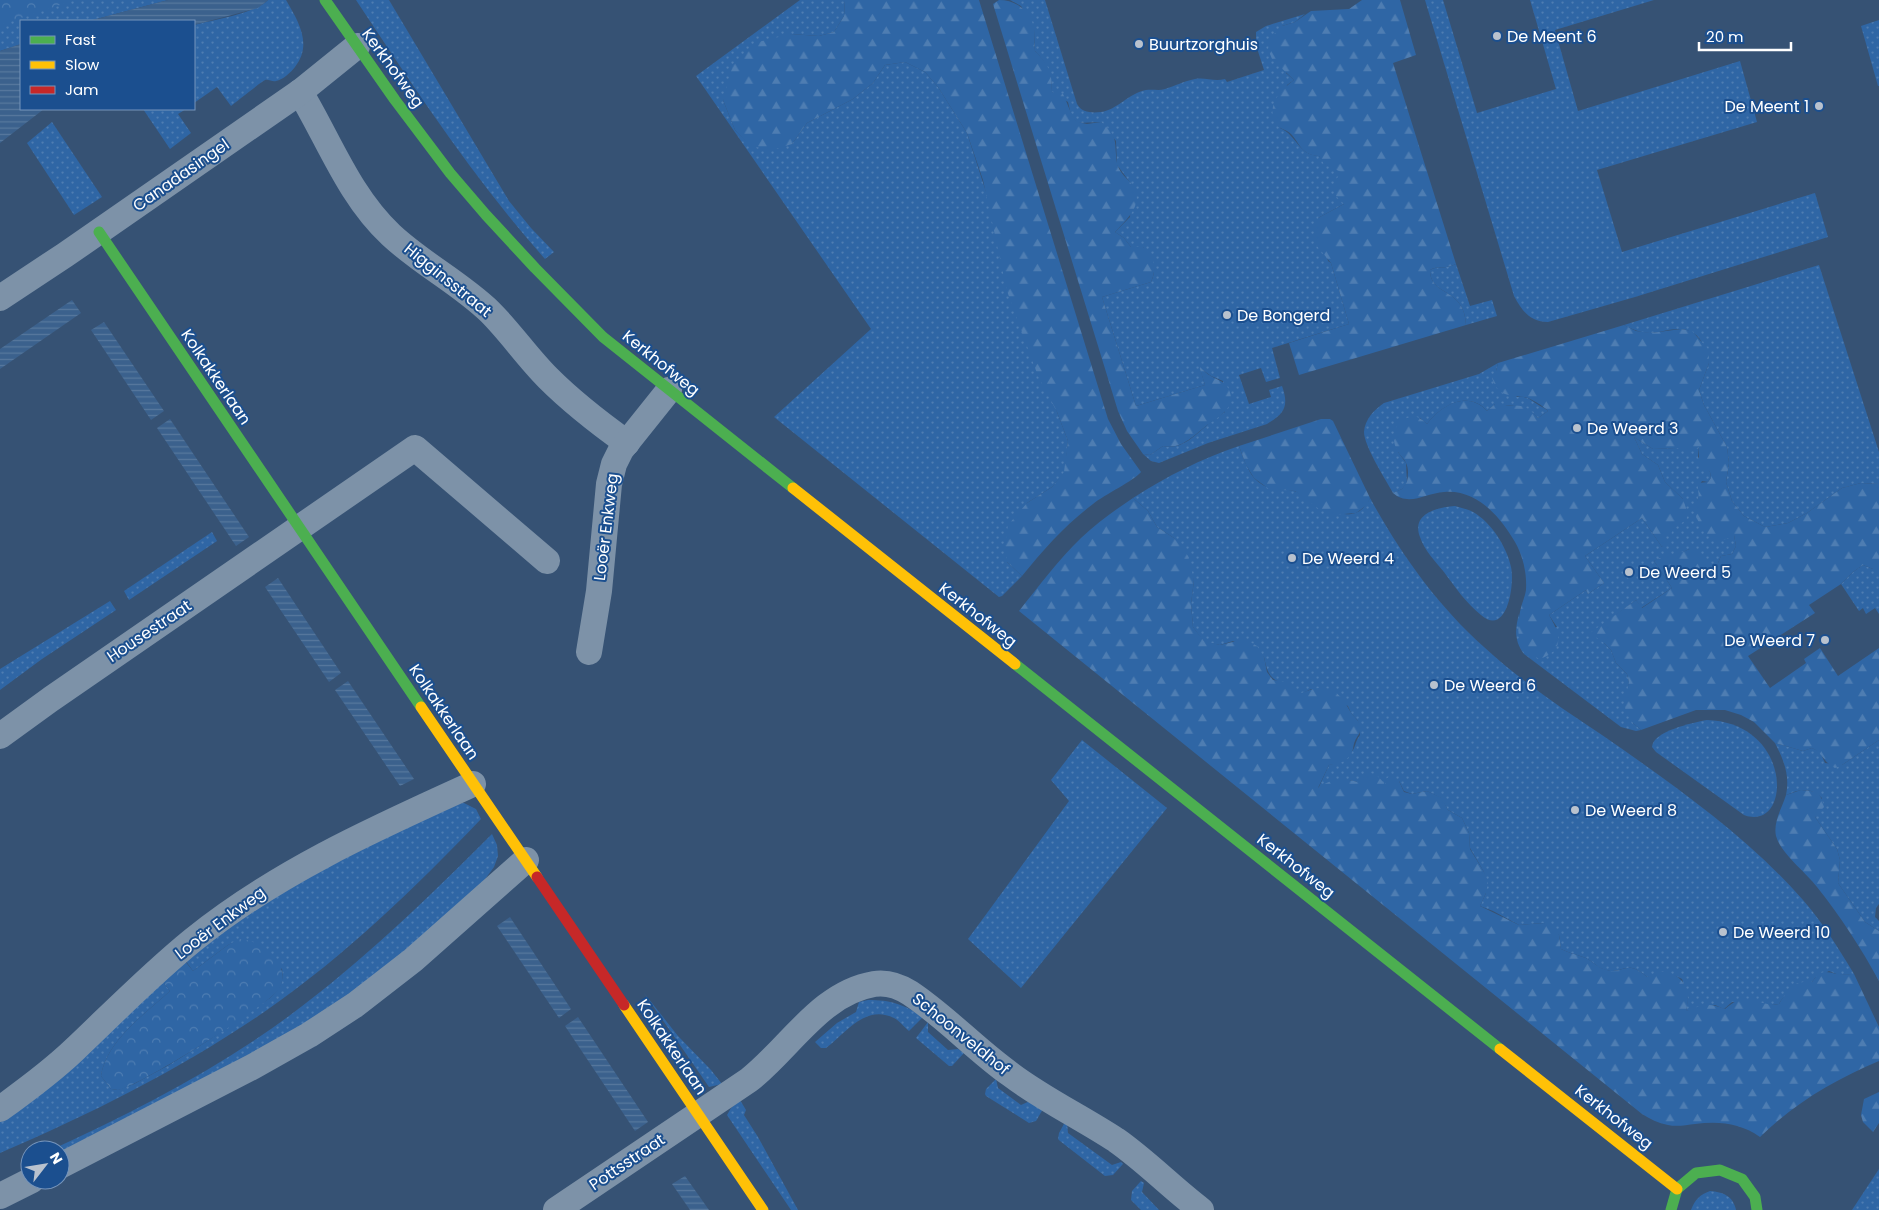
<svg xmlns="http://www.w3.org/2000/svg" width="1879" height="1210" viewBox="0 0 1879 1210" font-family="Poppins,sans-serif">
<defs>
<pattern id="grass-dots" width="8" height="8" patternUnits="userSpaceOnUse" patternTransform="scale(1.25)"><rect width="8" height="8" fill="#2f66a5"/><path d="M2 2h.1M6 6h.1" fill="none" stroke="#4e7db2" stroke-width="1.8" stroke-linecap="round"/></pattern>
<pattern id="forest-firs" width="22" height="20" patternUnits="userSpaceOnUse" patternTransform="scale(1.25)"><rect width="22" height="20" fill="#2f66a5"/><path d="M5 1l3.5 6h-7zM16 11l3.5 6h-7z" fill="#4e7db2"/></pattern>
<pattern id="park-crowns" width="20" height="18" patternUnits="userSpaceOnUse" patternTransform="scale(1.25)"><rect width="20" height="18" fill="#2f66a5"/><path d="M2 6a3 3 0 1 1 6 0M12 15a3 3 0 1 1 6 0" fill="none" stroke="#4e7db2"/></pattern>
<pattern id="water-rules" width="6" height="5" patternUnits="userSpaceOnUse" patternTransform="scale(1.25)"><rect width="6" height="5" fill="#3b618d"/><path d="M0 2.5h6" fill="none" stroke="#58799e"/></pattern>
</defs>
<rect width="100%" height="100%" fill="#365274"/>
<!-- grass -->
<g fill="url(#grass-dots)">
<polygon points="0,0 168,0 89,21 21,21 21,44 0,51"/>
<path d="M268,0H286C298,21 313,44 295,67C291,72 283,80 276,81C273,82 268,79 265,80C261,82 236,102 231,106L217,87L194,103V25C213,20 254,14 268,0Z"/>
<path d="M356,0H389L509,201L531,228L554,252L545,259C474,179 415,89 356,0Z"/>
<polygon points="800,0 845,0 844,16 834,32 819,36 791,34 723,100 735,130 751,146 792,144 807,123 853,99 873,83 885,65 905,62 925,72 938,87 967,133 1057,412 1068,441 1065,472 1052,487 1027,503 1007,562 1022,576 1002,596 999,597 774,417 871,329 696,76"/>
<path d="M1010,0H1045L1077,104C1082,113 1092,113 1101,112C1117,110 1129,93 1146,90C1153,89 1159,91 1165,89C1175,86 1184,81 1195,79C1205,77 1214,82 1225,79L1227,82L1264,70L1256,45V32L1266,26L1305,14L1295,22L1282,26L1286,73L1294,80L1287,85L1280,128C1297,135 1298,155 1319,156L1325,164L1341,171L1344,204L1318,218L1328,261L1331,263L1349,324L1272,348L1280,378L1266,382L1261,368L1239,375L1249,404L1271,397L1269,390L1282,386C1289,406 1285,413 1267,424L1208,443L1159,463L1151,461L1143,454L1150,455L1163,446C1181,450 1193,437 1205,427C1211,421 1218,417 1225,412L1223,381L1211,376L1200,368L1205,385L1136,406L1102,297L1151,282C1158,265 1152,261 1143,247H1131L1124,238L1115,232L1130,217L1132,185L1117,165L1116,141L1101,122L1077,123L1071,115L1068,102L1052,92C1052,75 1047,63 1035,51L1034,29L1021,6Z"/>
<path d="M1425,0H1443L1477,113L1556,89L1530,0H1654L1555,30L1578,111L1740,61L1757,122L1597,170L1622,252L1815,193L1828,237L1635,297L1548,322C1530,322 1522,311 1514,296Z"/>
<polygon points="1879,20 1879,86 1878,86 1861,26"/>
<polygon points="143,109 186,109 178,114 191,133 170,149"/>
<polygon points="52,122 102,197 74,215 27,143"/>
<path d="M1456,264L1470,306L1492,300L1497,316L1466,325C1465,287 1430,297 1430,270C1439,265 1444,270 1456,264Z"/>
<path d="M1819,265L1879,452V484L1861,483L1842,488L1807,513L1788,523L1765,527L1744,516L1732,501L1726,482L1729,463L1727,447L1704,405L1699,390L1709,363C1706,355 1704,344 1699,338C1685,322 1667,332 1650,333C1640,333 1632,329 1624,325Z"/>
<path d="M1498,363L1496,371L1517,397C1527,396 1529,399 1537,404C1541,407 1544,407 1548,411L1538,418C1521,401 1516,408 1495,404L1487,411C1469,390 1441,405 1427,424L1420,418L1398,452L1406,463L1407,483L1402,489L1393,493C1386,480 1364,446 1364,432C1365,419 1374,410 1384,403L1479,374Z"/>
<path d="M1634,437L1653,449L1699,447L1698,457L1710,472L1711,478L1708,482L1702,481L1698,487L1700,494L1697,502L1734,535L1736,546L1732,554L1721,556L1718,563L1715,583L1689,549C1678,556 1666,556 1654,561L1672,588L1641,608L1636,600L1608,621L1604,643L1611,650L1616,663L1627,674L1629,682L1628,691L1633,723L1641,730L1636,731L1621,727L1524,654C1514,641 1515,629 1519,614V635L1557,627L1549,615L1586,590L1588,594L1604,583L1585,556L1642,518L1662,547L1666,534L1681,522L1683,499L1665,482L1658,465L1642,454Z"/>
<path d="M1239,446C1243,457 1247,469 1254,478C1268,492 1277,487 1294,491C1298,492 1303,496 1307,499C1327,511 1357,527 1370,498C1400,553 1437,605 1484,647C1521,681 1560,707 1602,735C1671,783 1747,836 1803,900C1823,923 1839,949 1854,974L1839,975L1829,971L1815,978L1812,982C1799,981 1785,993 1779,1004L1771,1005L1732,1002L1724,1009L1715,1005L1686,1011L1688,999L1682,979C1669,972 1660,972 1647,977C1625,957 1623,977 1603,969C1596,967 1591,959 1583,957C1575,954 1569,953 1561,949L1559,935L1544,923L1519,925L1493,911L1480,906L1486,893L1484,872L1470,848L1469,833L1462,818L1448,810L1441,798L1427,791L1412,794L1404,791L1399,781L1385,786L1357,782L1350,780L1318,789L1329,765C1336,764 1348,757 1353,750C1356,745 1355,742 1360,735L1358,721L1351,713L1348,706L1311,689L1299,695C1283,673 1271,693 1264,657L1233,641L1220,645L1204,642L1193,627L1191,604L1194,580L1174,538L1157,527L1148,511L1133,498C1167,476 1201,459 1239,446Z"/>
<path d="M1455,506C1461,508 1468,509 1473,512C1491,522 1507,547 1511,567C1515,584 1507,638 1481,615C1466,603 1455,587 1444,572C1436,562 1424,550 1420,537C1411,514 1437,507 1455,506Z"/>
<polygon points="212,532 217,541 129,600 124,591"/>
<polygon points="1863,565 1873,569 1879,569 1879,614 1875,608 1866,614 1863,608 1859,611 1841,584 1853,572"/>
<polygon points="110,601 116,610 42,659 0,690 0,669"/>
<path d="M1707,720C1794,723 1792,833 1744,815L1656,752L1652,747C1653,731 1692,723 1707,720Z"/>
<polygon points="1082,740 1167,808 1021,988 968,939 1069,801 1051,780"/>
<path d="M1879,740V904L1876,908L1875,917L1879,921V931L1865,922L1838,883L1840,860L1837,849L1815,817L1822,798C1810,787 1801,789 1786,795C1790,775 1784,761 1775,743L1803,751L1812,748L1820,752L1825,763L1842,765Z"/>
<path d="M464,803L476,809L481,819C415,888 346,955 267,1010C183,1068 93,1113 0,1153V1120L161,979L170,991C145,1014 107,1040 101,1076L111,1089L118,1090L134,1084L169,1065L206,1042L270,998C280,989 284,982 282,969L239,940L228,945L193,971L185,960L268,897L453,804Z"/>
<path d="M492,834L497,845L498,856L494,867L480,886L387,968L313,1020L60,1158V1150H51C133,1112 216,1070 289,1016C362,962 428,898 492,834Z"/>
<polygon points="644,993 678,1036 711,1070 722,1084 709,1087"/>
<path d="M868,1000C891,1000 903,1004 923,1017L909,1031C904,1027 900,1021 894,1018C865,1004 846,1033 826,1048H821L815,1042L837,1023L856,1012L859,1002Z"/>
<polygon points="928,1022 928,1032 948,1050 958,1049 964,1053 952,1066 949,1066 916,1038"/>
<polygon points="996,1079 998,1088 1021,1105 1030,1101 1043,1109 1036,1121 1029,1123 986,1096 985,1094 986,1089"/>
<polygon points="740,1100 746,1110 744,1115 758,1137 798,1210 791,1210 727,1115 731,1108"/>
<polygon points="1065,1122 1067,1123 1068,1133 1112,1165 1121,1162 1123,1164 1113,1175 1105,1176 1060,1141 1058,1139 1059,1133"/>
<polygon points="1879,1169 1879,1210 1852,1210"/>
<polygon points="1141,1181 1144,1183 1142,1192 1159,1210 1141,1210 1131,1200 1132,1191"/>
<path d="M1710,1191C1723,1192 1733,1196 1736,1210H1691C1695,1199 1700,1195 1710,1191Z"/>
</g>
<!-- forest -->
<g fill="url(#forest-firs)">
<path d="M845,0H979L1108,419L1121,444L1141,472C1135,480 1104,495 1093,504C1065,525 1044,549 1022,576L1007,562L1005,545L1008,525L1027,503L1052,487L1064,472L1068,441L1057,412L1038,376L1007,291L983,180L967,133L938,87L925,72L905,62L885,65L873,83L853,99L807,123L792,144L772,150L750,146L735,130L723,100L733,64L758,42L791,34L819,36L834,32L844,16Z"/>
<path d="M999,0C1016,0 1029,10 1034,27C1035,34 1034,43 1035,51C1049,65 1052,72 1052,92L1063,94C1068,104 1070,114 1077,122L1087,124L1101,122C1119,136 1114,143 1117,163C1118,170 1125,177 1130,182C1147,202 1128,218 1115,232L1124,238L1131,247H1143C1155,257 1157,268 1151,282L1102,297L1136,406L1205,385L1199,366C1203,370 1207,374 1211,376C1219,381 1225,381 1229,390C1237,408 1218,417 1206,426C1193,436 1181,450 1163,446L1150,455L1143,454L1127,431L1118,411L993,4Z"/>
<path d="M1362,0H1400L1416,55L1393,63L1456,264C1444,270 1438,265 1430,270C1430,297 1465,287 1466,325L1299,375L1289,343L1349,324L1331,263L1317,246L1315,229L1318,218L1344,204L1336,196L1334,183L1341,172L1324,164L1319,156C1298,155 1300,139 1287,131C1283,129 1280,128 1276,125C1266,106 1279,91 1294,80L1272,59L1268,49L1271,39L1275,33L1282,26L1295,22L1311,11L1349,9Z"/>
<path d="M1624,325L1636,331L1651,333L1681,329L1692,331L1708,349L1709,363L1699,390L1704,405L1727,447L1729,463L1726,482L1732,501L1744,516L1765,527L1788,523L1807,513L1842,488L1861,483L1879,484V569H1873L1863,565L1853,572L1841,584L1809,605L1815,613L1748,656L1770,688L1806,663L1804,659L1820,648L1838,676L1879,648V740L1842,765L1835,768C1822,761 1824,754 1812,748L1803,751L1775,743L1754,722L1741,715L1725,710H1696L1641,730L1633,723L1627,714L1624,705L1629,682L1627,674L1616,663L1611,650L1604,643L1590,633L1636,600L1642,608L1672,588L1654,561C1664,554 1677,556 1689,549C1707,554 1710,565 1715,582L1718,563L1721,556L1732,554L1736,546L1734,535C1731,537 1727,539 1723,540C1706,543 1697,518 1691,506C1703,498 1697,494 1698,483L1708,482L1711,478L1710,472L1699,464V447L1691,451L1683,448L1653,449L1634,437L1642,454L1658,465L1665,482L1683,499L1688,514L1686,520L1673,529L1671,534H1666V541L1662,547L1642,518L1585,556L1604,583L1588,594L1586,590L1549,615C1560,634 1566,649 1540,659C1534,656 1525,652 1522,646C1517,638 1518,621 1520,612C1521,605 1525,597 1526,590C1527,573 1523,556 1515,542C1500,516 1476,489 1444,492C1426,493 1409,507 1393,493L1402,489L1407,482C1408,476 1409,469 1406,463C1404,458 1399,455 1397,450C1391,439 1393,423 1407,418C1415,414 1421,418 1427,424C1441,405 1468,390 1487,411L1495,404L1501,403C1510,408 1512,404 1521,406C1528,407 1533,413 1538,418L1548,411C1545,407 1529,397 1524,397C1507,395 1498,396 1492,378L1496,371L1498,363Z"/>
<polygon points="1321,419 1330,419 1333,421 1370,498 1367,505 1356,513 1332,515 1319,509 1295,491 1269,489 1254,478 1246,465 1239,446"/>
<path d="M1133,498L1148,511L1157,527L1174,538L1188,556L1194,580L1191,604L1193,627L1204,641L1220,645L1241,640L1250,642L1257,646L1264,657L1267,672L1273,680C1286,681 1291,684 1299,694C1324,683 1337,686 1350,711C1353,717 1360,720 1360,727C1361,734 1357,736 1355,741C1354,742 1353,749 1353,749C1349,761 1340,764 1329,765L1318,788C1331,779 1342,777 1357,782C1367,769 1376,771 1385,785L1386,779L1390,776L1399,781L1404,792L1412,794L1427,791L1442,798L1448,810L1462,818L1469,833L1470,849L1484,872L1488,882L1486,893L1480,906L1519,925L1544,923L1554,926L1559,935L1561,949C1569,953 1575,954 1583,957C1591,959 1596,967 1604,969C1623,977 1625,957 1647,977C1650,975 1655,973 1658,972C1675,970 1688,982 1688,999C1688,1003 1687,1007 1686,1011C1702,1005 1708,1002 1725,1009C1751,987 1755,1008 1779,1004C1788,989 1793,980 1812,982C1821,970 1824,971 1837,974C1843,975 1849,974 1854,974L1879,1027V1061C1834,1080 1795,1103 1760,1137C1740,1123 1719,1121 1695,1124C1686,1125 1677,1127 1668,1125C1658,1123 1650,1119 1642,1114L1019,611C1039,586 1058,560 1081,538C1097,523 1115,510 1133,498Z"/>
<path d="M1801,790C1815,791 1821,791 1824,807L1815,817L1837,849L1840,860L1838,883L1865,922L1879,931V981C1861,948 1841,917 1817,887C1806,872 1781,854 1776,836C1773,822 1782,808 1786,795Z"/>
<polygon points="1879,1092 1879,1123 1873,1132 1863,1122 1861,1115 1864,1099"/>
</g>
<!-- park -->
<g fill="url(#park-crowns)">
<polygon points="0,0 75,0 0,25"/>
<path d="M239,939C255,940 261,946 272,956C282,964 286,977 279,989C269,1005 138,1087 118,1090C116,1090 113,1089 111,1089L101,1076C107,1040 145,1014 170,991L161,979L184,960L193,971L228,945Z"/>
</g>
<!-- water -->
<g fill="url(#water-rules)">
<polygon points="168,0 268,0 258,8 194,25 194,21 89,21"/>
<polygon points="21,44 21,109 44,109 0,143 0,51"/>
<polygon points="72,300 81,313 0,369 0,349"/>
<polygon points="104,322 164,411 151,420 91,330"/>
<polygon points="170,419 249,537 236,546 157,428"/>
<polygon points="278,578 341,673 329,682 265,587"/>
<polygon points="348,681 414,779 400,786 335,690"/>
<polygon points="510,917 571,1009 559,1018 497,926"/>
<polygon points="578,1017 648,1122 635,1131 565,1026"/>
<polygon points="685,1176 709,1210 690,1210 672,1184"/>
</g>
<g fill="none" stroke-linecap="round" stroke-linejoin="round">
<!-- street -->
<g stroke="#7d92a8" stroke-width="26">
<path d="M300,92C329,140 349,196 391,235C422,264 460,283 490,312C511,333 527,357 548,378C572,402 599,423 627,443"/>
<polyline points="0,298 65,255 300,92 357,46"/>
<polyline points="589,652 599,591 609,484 614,464 621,450 669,390"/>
<polyline points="0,736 51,699 415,448 547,561"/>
<path d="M0,1109C25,1091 51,1072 74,1050C113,1013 151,974 193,940C277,872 376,828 473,784"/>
<polyline points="60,1166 254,1066 309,1035 355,1005 413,960 526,860"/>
<polyline points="0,1196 32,1180"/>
<path d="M556,1210L749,1080C789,1049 820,993 874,984C887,982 899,986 910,993C946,1017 975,1049 1010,1074C1043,1099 1081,1117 1116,1140C1146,1161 1172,1188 1201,1210"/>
</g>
<!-- fast -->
<g stroke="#4caf50" stroke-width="11">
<polyline points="325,0 395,100 450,173 486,215 535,268 603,337 793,488"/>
<polyline points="99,232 421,707"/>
<polyline points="1015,664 1500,1049"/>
<polyline points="1671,1210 1677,1189 1696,1173 1720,1170 1742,1179 1755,1197 1757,1210"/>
</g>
<!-- slow -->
<g stroke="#ffc107" stroke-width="11">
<polyline points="793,488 1015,664"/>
<polyline points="421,707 537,877"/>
<polyline points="624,1005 763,1210"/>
<polyline points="1500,1049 1677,1189"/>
</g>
<!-- jam -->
<polyline stroke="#c62828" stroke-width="11" points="537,877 624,1005"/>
</g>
<!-- markers -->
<g fill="#b9c2ce" stroke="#1b4f8f" stroke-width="2">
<circle cx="1497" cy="36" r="5"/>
<circle cx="1139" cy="44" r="5"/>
<circle cx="1819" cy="106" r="5"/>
<circle cx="1227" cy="315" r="5"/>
<circle cx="1577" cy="428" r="5"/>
<circle cx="1292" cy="558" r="5"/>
<circle cx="1629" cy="572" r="5"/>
<circle cx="1825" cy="640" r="5"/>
<circle cx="1434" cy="685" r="5"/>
<circle cx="1575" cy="810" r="5"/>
<circle cx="1723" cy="932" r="5"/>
</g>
<g text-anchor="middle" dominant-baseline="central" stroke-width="4" stroke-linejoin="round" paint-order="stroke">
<!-- poi labels -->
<g font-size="16" fill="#fff" stroke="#1b4f8f" text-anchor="start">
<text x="1507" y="36">De Meent 6</text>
<text x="1149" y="44">Buurtzorghuis</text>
<text x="1809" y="106" text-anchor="end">De Meent 1</text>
<text x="1237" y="315">De Bongerd</text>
<text x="1587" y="428">De Weerd 3</text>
<text x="1302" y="558">De Weerd 4</text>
<text x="1639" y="572">De Weerd 5</text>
<text x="1815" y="640" text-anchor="end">De Weerd 7</text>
<text x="1444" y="685">De Weerd 6</text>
<text x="1585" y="810">De Weerd 8</text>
<text x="1733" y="932">De Weerd 10</text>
</g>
<!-- street labels -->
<g font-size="16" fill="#fff" stroke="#1b4f8f">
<text transform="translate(393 68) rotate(54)">Kerkhofweg</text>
<text transform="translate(181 175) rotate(-35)">Canadasingel</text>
<text transform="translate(448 280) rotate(39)">Higginsstraat</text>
<text transform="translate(661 363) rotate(39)">Kerkhofweg</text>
<text transform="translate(216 377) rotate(56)">Kolkakkerlaan</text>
<text transform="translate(606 527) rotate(-83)">Looër Enkweg</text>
<text transform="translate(978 615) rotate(38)">Kerkhofweg</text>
<text transform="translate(149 631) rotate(-34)">Housestraat</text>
<text transform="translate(444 712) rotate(56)">Kolkakkerlaan</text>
<text transform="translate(1296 866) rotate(38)">Kerkhofweg</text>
<text transform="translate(220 923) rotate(-37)">Looër Enkweg</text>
<text transform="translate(961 1034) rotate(39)">Schoonveldhof</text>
<text transform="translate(672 1047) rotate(56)">Kolkakkerlaan</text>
<text transform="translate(1614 1117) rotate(38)">Kerkhofweg</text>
<text transform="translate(627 1162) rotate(-34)">Pottsstraat</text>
</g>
</g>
<!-- legend -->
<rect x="20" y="20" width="175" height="90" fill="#1b4f8f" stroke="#7695bc"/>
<rect x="30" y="36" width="25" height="8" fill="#4caf50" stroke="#7695bc"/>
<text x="65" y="45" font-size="15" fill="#ffffff">Fast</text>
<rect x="30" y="61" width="25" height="8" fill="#ffc107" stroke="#7695bc"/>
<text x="65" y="70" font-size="15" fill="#ffffff">Slow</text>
<rect x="30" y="86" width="25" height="8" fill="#c62828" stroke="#7695bc"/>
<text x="65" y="95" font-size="15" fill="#ffffff">Jam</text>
<!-- north arrow -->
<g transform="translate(45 1165) rotate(59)"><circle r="24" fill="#1b4f8f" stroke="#7695bc"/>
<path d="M0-4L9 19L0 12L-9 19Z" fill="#b9c2ce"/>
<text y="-8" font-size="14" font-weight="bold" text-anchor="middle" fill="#ffffff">N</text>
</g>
<!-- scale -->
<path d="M1699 42v8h92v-8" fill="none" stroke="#ffffff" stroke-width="2.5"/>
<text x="1706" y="42" font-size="15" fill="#ffffff" stroke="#1b4f8f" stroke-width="4" paint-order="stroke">20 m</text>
</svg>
